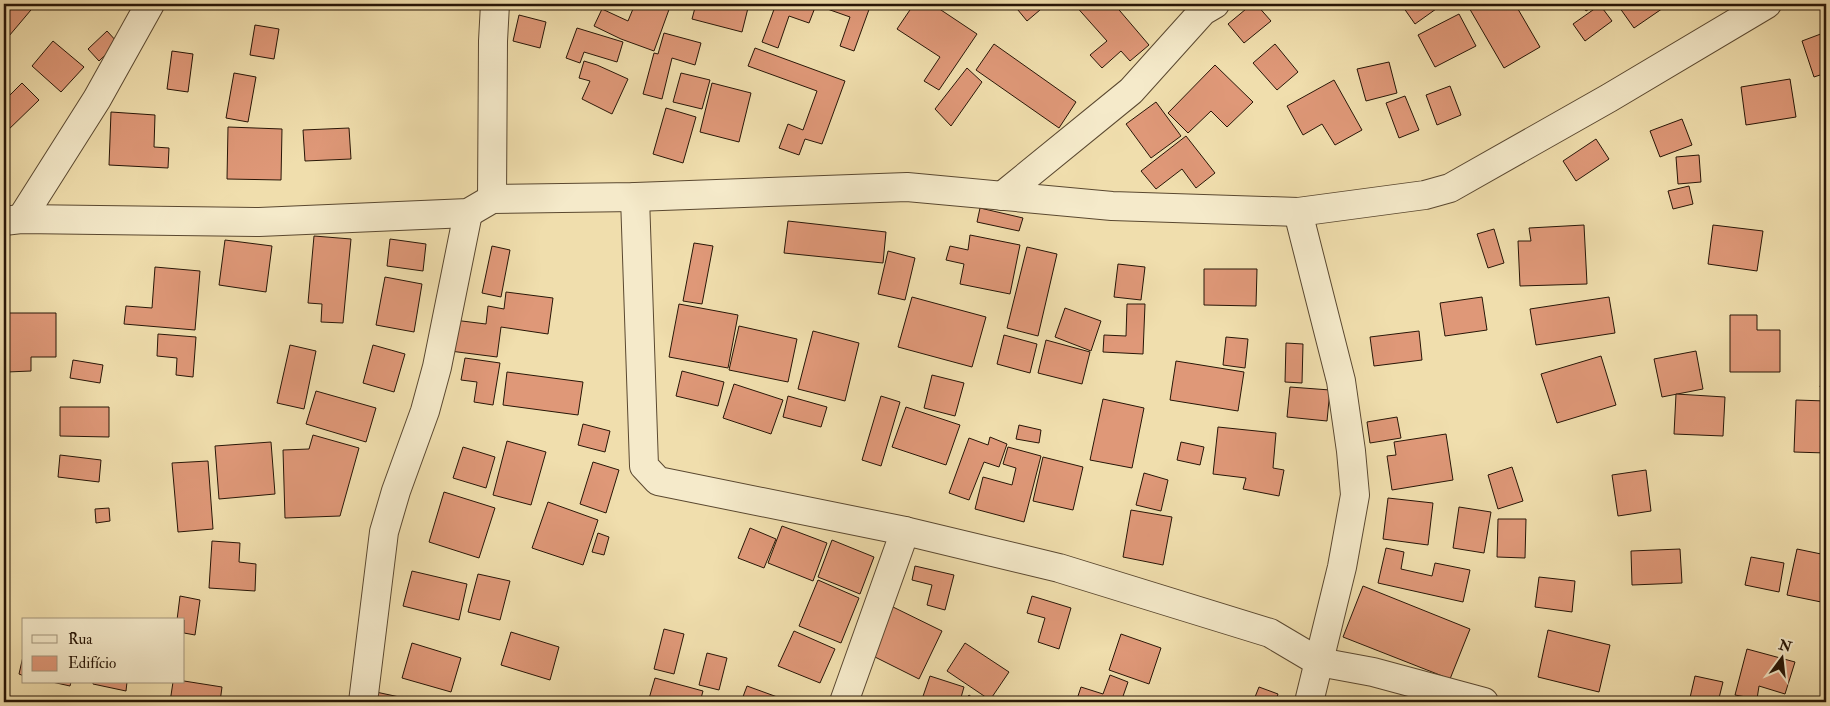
<svg xmlns="http://www.w3.org/2000/svg" width="1830" height="706" viewBox="0 0 1830 706" font-family="'IM FELL Double Pica',serif">
<rect width="100%" height="100%" fill="#f0dead"/>
<filter id="stains"><feTurbulence type="fractalNoise" baseFrequency=".004" numOctaves="4"/><feColorMatrix values="0 0 0 0 .2 0 0 0 0 .09 0 0 0 0 .02 0 0 0 .5 -.17"/></filter>
<radialGradient id="worn" r=".72"><stop offset=".6" stop-color="#630" stop-opacity="0"/><stop offset="1" stop-color="#630" stop-opacity=".3"/></radialGradient>
<!-- building -->
<g fill="#df9878" stroke="#281607">
<polygon points="4,4 36,4 9,36 4,32"/>
<polygon points="635,4 671,4 654,51 621,39 594,26 602,9 628,21"/>
<polygon points="696,4 749,4 742,32 692,19"/>
<polygon points="776,4 871,4 854,51 840,46 850,17 816,5 809,23 789,16 778,48 762,42"/>
<polygon points="914,4 932,4 977,34 939,90 924,81 940,57 897,29"/>
<polygon points="1013,4 1047,4 1027,21"/>
<polygon points="1074,4 1114,4 1149,45 1130,61 1121,51 1102,68 1090,55 1107,41"/>
<polygon points="1252,4 1256,4 1271,21 1244,43 1228,24"/>
<polygon points="1401,4 1443,4 1415,24"/>
<polygon points="1472,4 1515,4 1540,47 1504,68 1468,6"/>
<polygon points="1581,4 1597,4 1586,11"/>
<polygon points="1617,4 1669,4 1634,28"/>
<polygon points="1600,5 1612,21 1585,41 1573,24"/>
<polygon points="1459,14 1476,46 1435,67 1418,35"/>
<polygon points="519,15 546,22 540,48 513,41"/>
<polygon points="255,25 279,29 274,59 250,55"/>
<polygon points="577,28 623,42 617,62 584,52 580,63 566,58"/>
<polygon points="107,31 118,43 99,61 88,49"/>
<polygon points="1826,32 1826,73 1814,77 1802,41"/>
<polygon points="664,33 701,43 695,65 672,58 662,99 643,94 654,53 658,54"/>
<polygon points="53,41 84,67 61,92 32,66"/>
<polygon points="994,44 1076,102 1059,128 976,70"/>
<polygon points="1275,44 1298,72 1277,90 1253,63"/>
<polygon points="755,48 845,81 822,144 805,139 799,155 779,148 788,124 803,130 817,91 748,66"/>
<polygon points="172,51 193,54 188,92 167,89"/>
<polygon points="584,61 597,65 628,79 612,114 582,99 590,81 579,78"/>
<polygon points="1389,62 1397,93 1366,101 1357,69"/>
<polygon points="1215,65 1253,102 1227,127 1211,111 1188,133 1168,113"/>
<polygon points="967,68 982,82 951,126 935,109"/>
<polygon points="234,73 256,77 248,122 226,118"/>
<polygon points="681,73 710,80 702,109 673,102"/>
<polygon points="1790,79 1796,117 1746,125 1741,87"/>
<polygon points="1334,80 1362,130 1335,145 1322,124 1303,135 1287,106"/>
<polygon points="22,83 39,100 5,133 4,132 4,101"/>
<polygon points="712,83 751,93 739,142 700,132"/>
<polygon points="1450,86 1461,115 1437,125 1426,95"/>
<polygon points="1405,96 1419,130 1399,138 1386,103"/>
<polygon points="1156,102 1181,136 1151,158 1126,124"/>
<polygon points="666,108 696,117 683,163 653,154"/>
<polygon points="111,112 155,115 154,147 169,148 168,168 109,165"/>
<polygon points="1682,119 1692,145 1660,157 1650,131"/>
<polygon points="228,127 282,129 281,180 227,179"/>
<polygon points="349,128 351,159 305,161 303,130"/>
<polygon points="1186,136 1215,173 1196,188 1182,169 1156,189 1141,171"/>
<polygon points="1596,139 1609,159 1576,181 1563,161"/>
<polygon points="1699,155 1701,182 1678,184 1676,157"/>
<polygon points="1689,186 1693,204 1673,209 1668,191"/>
<polygon points="980,208 1023,218 1019,231 977,222"/>
<polygon points="788,221 886,232 883,263 784,253"/>
<polygon points="1584,225 1587,284 1520,286 1518,241 1531,241 1529,228"/>
<polygon points="1713,225 1763,231 1757,271 1708,264"/>
<polygon points="1494,229 1504,263 1488,268 1477,234"/>
<polygon points="970,235 1020,245 1010,294 960,284 964,264 946,260 950,246 968,250"/>
<polygon points="314,236 351,239 343,323 321,322 322,304 308,303"/>
<polygon points="390,239 426,244 423,271 387,266"/>
<polygon points="225,240 272,246 266,292 219,285"/>
<polygon points="694,243 713,246 702,304 683,301"/>
<polygon points="492,246 510,250 501,297 482,293"/>
<polygon points="1027,247 1057,254 1038,336 1007,328"/>
<polygon points="888,251 915,258 905,300 878,294"/>
<polygon points="1118,264 1145,267 1141,300 1114,297"/>
<polygon points="155,267 200,271 195,330 124,324 126,306 152,308"/>
<polygon points="1204,269 1257,269 1256,306 1204,305"/>
<polygon points="385,277 422,284 414,332 376,325"/>
<polygon points="506,292 553,298 548,334 501,327 497,357 450,351 454,320 486,324 488,306 504,309"/>
<polygon points="912,297 986,317 972,367 898,347"/>
<polygon points="1482,297 1487,330 1445,336 1440,303"/>
<polygon points="1609,297 1615,333 1536,345 1530,309"/>
<polygon points="679,304 738,315 728,368 669,357"/>
<polygon points="1127,304 1145,304 1143,354 1103,352 1104,335 1126,336"/>
<polygon points="1065,308 1101,321 1091,351 1055,337"/>
<polygon points="7,313 56,313 56,357 31,357 31,371 7,372"/>
<polygon points="1730,315 1757,315 1757,330 1780,330 1780,372 1730,372"/>
<polygon points="739,326 797,339 788,382 729,370"/>
<polygon points="813,331 859,343 845,401 798,389"/>
<polygon points="1419,331 1422,360 1374,366 1370,337"/>
<polygon points="158,334 196,337 193,377 176,375 177,358 157,356"/>
<polygon points="1004,335 1037,344 1030,373 997,364"/>
<polygon points="1226,337 1248,339 1245,368 1223,365"/>
<polygon points="1046,340 1090,352 1082,384 1038,373"/>
<polygon points="1286,343 1303,344 1302,383 1285,382"/>
<polygon points="290,345 316,351 304,409 277,403"/>
<polygon points="373,345 405,354 394,392 363,383"/>
<polygon points="1696,351 1703,389 1662,397 1654,359"/>
<polygon points="1601,356 1616,405 1557,423 1541,374"/>
<polygon points="465,358 500,363 493,405 474,402 477,382 461,380"/>
<polygon points="73,360 103,365 100,383 70,378"/>
<polygon points="1176,361 1244,372 1238,411 1170,400"/>
<polygon points="1826,367 1826,389 1820,387"/>
<polygon points="682,371 724,382 718,406 676,396"/>
<polygon points="507,372 583,382 578,415 503,405"/>
<polygon points="932,375 964,383 955,416 924,408"/>
<polygon points="734,384 783,400 771,434 723,418"/>
<polygon points="1290,387 1330,390 1327,421 1287,417"/>
<polygon points="316,391 376,408 366,442 306,424"/>
<polygon points="1676,394 1725,397 1723,436 1674,434"/>
<polygon points="788,396 827,407 821,427 783,417"/>
<polygon points="881,396 900,402 881,466 862,460"/>
<polygon points="1103,399 1144,408 1132,468 1090,460"/>
<polygon points="1796,400 1826,401 1826,453 1794,452"/>
<polygon points="60,407 109,407 109,437 60,436"/>
<polygon points="906,407 960,425 946,465 892,447"/>
<polygon points="1397,417 1401,438 1370,443 1367,422"/>
<polygon points="583,424 610,431 605,452 578,445"/>
<polygon points="1019,425 1041,430 1039,443 1016,439"/>
<polygon points="1218,427 1276,433 1273,468 1284,470 1279,496 1243,489 1246,478 1213,474"/>
<polygon points="1446,434 1453,480 1392,490 1387,456 1396,455 1394,442"/>
<polygon points="313,435 359,448 340,516 285,518 283,450 309,449"/>
<polygon points="990,437 1007,444 999,467 984,462 969,500 949,493 969,438 988,445"/>
<polygon points="507,441 546,452 531,505 493,495"/>
<polygon points="271,442 275,494 219,499 215,446"/>
<polygon points="1181,442 1204,447 1200,465 1177,460"/>
<polygon points="463,447 495,457 486,488 453,478"/>
<polygon points="1008,447 1041,456 1024,522 975,509 983,477 1012,485 1016,468 1003,464"/>
<polygon points="60,455 101,460 99,482 58,477"/>
<polygon points="1043,457 1083,467 1073,510 1033,501"/>
<polygon points="208,461 213,529 178,532 172,463"/>
<polygon points="593,462 619,470 606,513 580,504"/>
<polygon points="1512,467 1523,501 1498,509 1488,475"/>
<polygon points="1646,470 1651,511 1618,516 1612,475"/>
<polygon points="1144,473 1168,480 1161,511 1136,505"/>
<polygon points="444,492 495,508 479,558 429,542"/>
<polygon points="1388,498 1433,503 1428,545 1383,539"/>
<polygon points="548,502 598,520 583,565 532,548"/>
<polygon points="1459,507 1491,512 1484,553 1453,548"/>
<polygon points="109,508 110,521 96,523 95,509"/>
<polygon points="1131,510 1172,517 1163,565 1123,557"/>
<polygon points="1498,519 1526,519 1525,558 1497,557"/>
<polygon points="782,526 827,543 813,581 768,563"/>
<polygon points="750,528 776,539 764,568 738,558"/>
<polygon points="598,533 609,537 604,555 592,552"/>
<polygon points="832,540 874,557 860,594 818,577"/>
<polygon points="212,541 240,543 239,562 256,564 255,591 209,588"/>
<polygon points="1386,548 1404,552 1401,569 1432,576 1435,563 1470,570 1463,602 1378,583"/>
<polygon points="1680,549 1682,583 1632,585 1631,551"/>
<polygon points="1797,549 1826,555 1826,603 1787,595"/>
<polygon points="1751,557 1784,563 1779,592 1745,585"/>
<polygon points="915,566 954,575 945,610 927,605 932,585 912,580"/>
<polygon points="412,571 467,584 459,620 403,606"/>
<polygon points="478,574 510,581 500,620 468,612"/>
<polygon points="1539,577 1575,581 1572,612 1535,607"/>
<polygon points="818,580 859,598 841,643 799,626"/>
<polygon points="1363,586 1470,629 1450,679 1343,637"/>
<polygon points="180,596 200,600 195,635 184,633 184,620 177,620"/>
<polygon points="1032,596 1071,608 1059,649 1038,642 1045,618 1027,613"/>
<polygon points="893,607 942,631 919,679 869,654"/>
<polygon points="664,629 684,634 674,674 654,669"/>
<polygon points="1548,630 1610,645 1599,692 1538,677"/>
<polygon points="794,631 835,649 820,683 778,666"/>
<polygon points="511,632 559,647 550,680 501,665"/>
<polygon points="1121,634 1161,648 1149,684 1109,670"/>
<polygon points="412,643 461,658 451,692 402,678"/>
<polygon points="965,643 1009,672 990,700 947,671"/>
<polygon points="1747,649 1795,662 1785,694 1759,686 1757,699 1735,695"/>
<polygon points="24,652 24,676 19,674"/>
<polygon points="707,653 727,658 719,690 699,685"/>
<polygon points="1110,675 1128,682 1121,702 1076,702 1081,687 1103,694"/>
<polygon points="930,676 964,687 960,701 946,697 944,702 921,702"/>
<polygon points="1695,676 1723,682 1718,702 1689,702"/>
<polygon points="655,678 703,691 700,702 648,702"/>
<polygon points="184,681 222,687 220,702 170,702 173,682"/>
<polygon points="52,682 71,682 70,686"/>
<polygon points="93,682 127,682 126,691 93,684"/>
<polygon points="4,683 9,685 4,702"/>
<polygon points="747,686 791,702 741,702"/>
<polygon points="1259,687 1278,694 1275,702 1253,702"/>
<polygon points="376,692 404,698 403,702 374,702"/>
<polygon points="969,695 978,702 963,702"/>
</g>
<g fill="none" stroke-linecap="round" stroke-linejoin="round">
<!-- minor casing -->
<g stroke="#5a4830" stroke-width="30">
<g id="minor">
<polyline points="1002,196 1131,91 1203,11 1215,4"/>
<polyline points="635,197 644,466 658,481 905,531 1059,568 1270,633 1319,662 1373,672 1484,702"/>
<polyline points="492,199 493,41 495,4"/>
<polyline points="1298,212 1341,381 1351,451 1355,495 1342,567 1309,702"/>
<polyline points="21,219 97,99 150,4"/>
<polyline points="4,221 21,219 259,222 468,213 492,199 635,197 907,187 1112,206 1298,212 1425,195 1450,188 1609,98 1767,4"/>
<polyline points="363,702 384,532 396,491 425,411 437,367 468,213"/>
<polyline points="844,702 905,531"/>
</g>
</g>
<!-- minor -->
<use href="#minor" stroke="#f5eaca" stroke-width="28"/>
</g>
<!-- margin -->
<rect width="1830" height="706" fill="none" stroke="#f0dead" stroke-width="20"/>
<rect x="5" y="5" width="1820" height="696" fill="none" stroke="#281607" stroke-width="2.5"/>
<rect x="10" y="10" width="1810" height="686" fill="none" stroke="#281607"/>
<!-- legend -->
<rect x="22" y="618" width="162" height="65" fill="#f5eaca" stroke="#a3957c"/>
<rect x="32" y="635" width="25" height="8" fill="#f5eaca" stroke="#a3957c"/>
<text x="68" y="644" font-size="15" fill="#281607">Rua</text>
<rect x="32" y="656" width="25" height="15" fill="#df9878" stroke="#a3957c"/>
<text x="68" y="668" font-size="15" fill="#281607">Edifício</text>
<!-- north arrow -->
<g transform="translate(1782 658) rotate(15)" stroke="#f5eaca" stroke-width="4" paint-order="stroke">
<path d="M0-4L9 19L0 12L-9 19Z" fill="#281607"/>
<text y="-8" font-size="14" font-weight="bold" text-anchor="middle" fill="#281607">N</text>
</g>
<rect width="100%" height="100%" filter="url(#stains)"/>
<rect width="100%" height="100%" fill="url(#worn)"/>
</svg>
